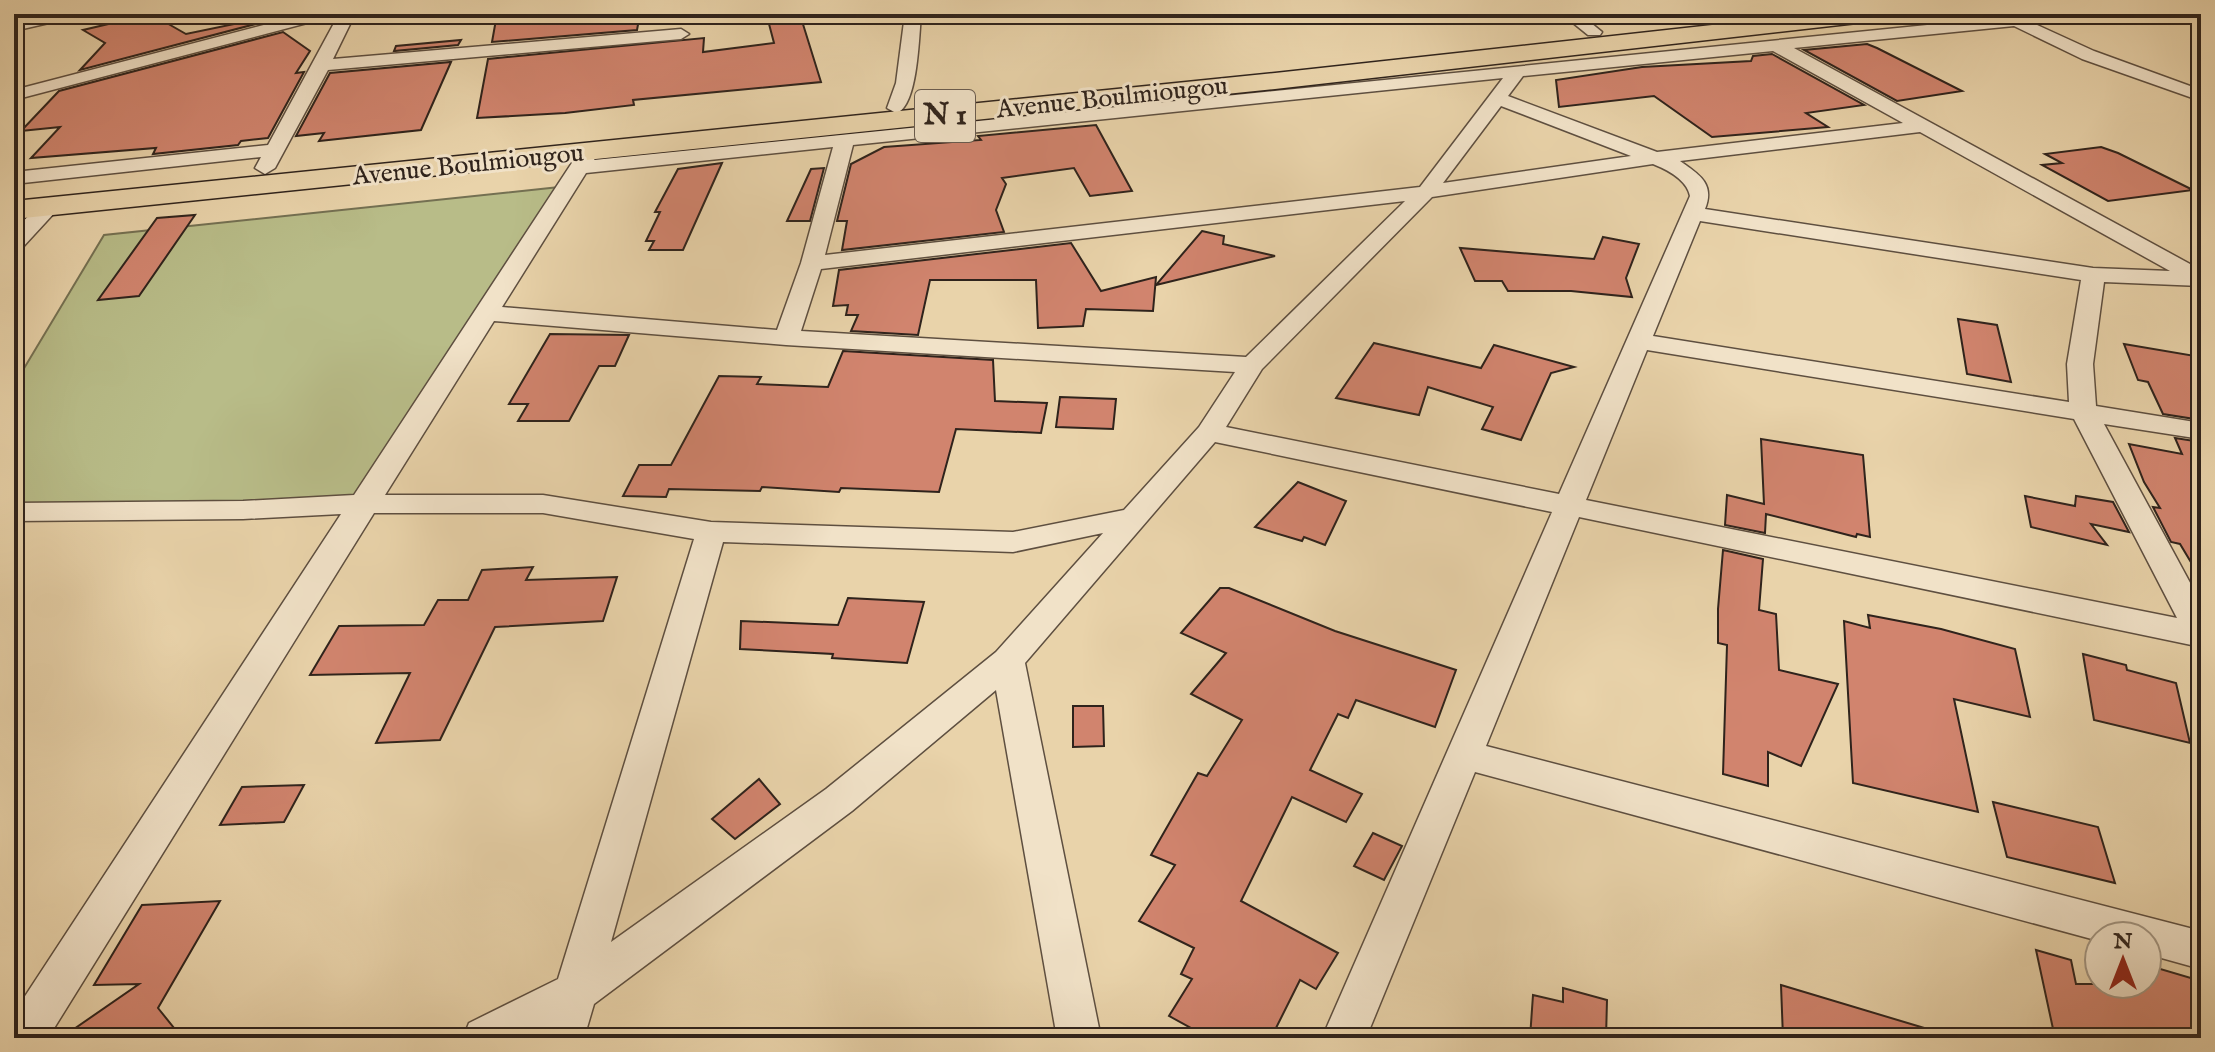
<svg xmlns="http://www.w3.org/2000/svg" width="2215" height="1052" viewBox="0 0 2215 1052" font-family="'IM FELL English',serif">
<rect width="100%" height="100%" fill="#e9d3aa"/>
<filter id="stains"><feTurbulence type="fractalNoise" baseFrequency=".0025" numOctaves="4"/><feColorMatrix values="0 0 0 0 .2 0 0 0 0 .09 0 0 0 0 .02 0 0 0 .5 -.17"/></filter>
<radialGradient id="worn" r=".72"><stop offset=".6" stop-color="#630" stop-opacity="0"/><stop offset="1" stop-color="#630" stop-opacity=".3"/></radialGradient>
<!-- green -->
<polygon fill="#b8bc88" stroke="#747052" stroke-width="2" points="569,186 365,504 14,511 14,385 104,235"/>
<!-- building -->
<g fill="#d1846e" stroke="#2f231c" stroke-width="2">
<polygon points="151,14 186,34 263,18 267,21 80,70 105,43 83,30"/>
<polygon points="497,14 640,14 637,30 492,42"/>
<polygon points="802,21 821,82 633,100 634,105 565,113 477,118 488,59 704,38 703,52 774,43 769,24"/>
<polygon points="283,32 310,51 296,73 304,72 268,138 241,141 238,145 153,154 156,148 31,158 60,127 21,131 59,91"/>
<polygon points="461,40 458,45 394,51 396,46"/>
<polygon points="1867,44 1877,48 1962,91 1897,101 1804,50"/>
<polygon points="1772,54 1864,105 1806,113 1828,127 1712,137 1654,96 1559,107 1556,80 1642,67 1751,61 1753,56"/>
<polygon points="451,62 421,130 319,141 324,133 296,136 330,73"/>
<polygon points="1096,125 1132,191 1090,196 1074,168 1002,178 1006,184 996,210 1004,232 842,250 847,221 837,221 851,164 884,147 981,140 978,136"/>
<polygon points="2101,147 2118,153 2193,190 2108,201 2042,165 2062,163 2045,154"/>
<polygon points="722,163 683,250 649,250 654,241 646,241 660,212 655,212 678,169"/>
<polygon points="824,168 810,221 787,221 811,169"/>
<polygon points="195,215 139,296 98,300 157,218"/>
<polygon points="1202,231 1224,236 1223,244 1275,256 1156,285"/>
<polygon points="1603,237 1639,244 1626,278 1632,297 1571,291 1508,291 1502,281 1475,281 1460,248 1594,259"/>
<polygon points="1071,243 1101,291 1156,277 1153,311 1086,309 1083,326 1038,328 1036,280 930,280 918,335 851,331 858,315 846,315 848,305 833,306 839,270"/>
<polygon points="1958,319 1997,325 2011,382 1967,374"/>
<polygon points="550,334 629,335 615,366 599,366 569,421 518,421 528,404 509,404"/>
<polygon points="1374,343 1481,368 1494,345 1574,367 1551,373 1521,440 1482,429 1493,407 1428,387 1419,415 1336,398"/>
<polygon points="2124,344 2201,357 2201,420 2163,414 2148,382 2138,380"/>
<polygon points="843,351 993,360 995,401 1047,403 1041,433 956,429 939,492 841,488 839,492 762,487 760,491 669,489 666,497 623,496 639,465 671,465 719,376 761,377 757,384 828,387"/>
<polygon points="1060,397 1116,399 1113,429 1056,427"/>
<polygon points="2175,438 2201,442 2201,579 2180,544 2171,542 2153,507 2160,508 2144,482 2129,444 2182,454"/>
<polygon points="1761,439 1863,455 1870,537 1857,534 1856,537 1766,514 1765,533 1725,525 1727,495 1764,504"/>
<polygon points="1298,482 1346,501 1325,545 1304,537 1302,541 1255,527"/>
<polygon points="2025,496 2075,506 2076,496 2113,502 2129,532 2091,524 2107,545 2031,527"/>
<polygon points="1723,550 1763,559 1759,610 1776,614 1779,670 1838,684 1801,766 1768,752 1768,786 1723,774 1727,645 1718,643 1718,609"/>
<polygon points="533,567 526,580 617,577 603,621 495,627 440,740 376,743 410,673 310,675 339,626 424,625 438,600 468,600 482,570"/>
<polygon points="1220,588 1229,588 1335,631 1456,670 1435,727 1356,700 1348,718 1338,714 1310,770 1362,794 1346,822 1292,797 1241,901 1338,953 1316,989 1300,980 1271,1038 1209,1038 1169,1016 1192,979 1181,974 1194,948 1139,921 1175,865 1151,855 1198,773 1207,776 1242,720 1191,694 1226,653 1181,633"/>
<polygon points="848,598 924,602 907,663 832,658 833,654 740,649 741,621 838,625"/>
<polygon points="1868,615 1941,629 2015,649 2030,717 1954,699 1978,812 1853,783 1844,621 1870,628"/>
<polygon points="2083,654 2126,665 2127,670 2176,683 2190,743 2094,720"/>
<polygon points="1073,706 1103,706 1104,746 1073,747"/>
<polygon points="759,779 780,804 735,839 712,819"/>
<polygon points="304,785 284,822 220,825 242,787"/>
<polygon points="1993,802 2098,827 2115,883 2007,857"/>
<polygon points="1373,833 1402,846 1384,880 1354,866"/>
<polygon points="220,901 158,1008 182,1038 61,1038 139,984 94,985 142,905"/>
<polygon points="2036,950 2071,960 2076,984 2147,984 2147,965 2201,981 2201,1038 2055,1038"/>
<polygon points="1781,985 1931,1030 1930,1038 1783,1038"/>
<polygon points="1563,988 1607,1000 1606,1038 1530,1038 1533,995 1563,1002"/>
</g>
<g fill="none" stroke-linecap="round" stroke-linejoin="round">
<!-- street casing -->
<g stroke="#5e4f40" stroke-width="3">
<g id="street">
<polygon points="47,14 77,14 75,17 14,31 14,21"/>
<polygon points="306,14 332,14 330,17 14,100 14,90"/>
<polygon points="339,14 355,14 333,59 681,29 689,34 681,39 328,70 275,168 265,174 255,168 261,157 14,184 14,172 268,145"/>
<path d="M905,14H921C919,34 918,108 896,113L887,108L896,83Z"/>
<path d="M1281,14H1341C1330,22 1292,22 1281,14Z"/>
<path d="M1374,14H1457C1445,23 1386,23 1374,14Z"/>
<polygon points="1562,14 1580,14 1602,32 1600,35 1588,35"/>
<path d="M2036,14H2091L2083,19L2035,24L2094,51L2201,90V101L2082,59L2014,26L1794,48L2201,270V286L2104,282L2093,364L2096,406L2201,423V439L2104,424L2201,603V647L1579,517L1486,746L2201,931V969L2147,954V936H2099V941L1475,772L1366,1038H1322L1552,512L1215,442L1025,663L1101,1038H1057L996,690L852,811L594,1004L584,1038H540L542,1032L529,1038H463L469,1023L558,979L694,539L543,513H374L48,1038H14V1013L341,514L243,519L14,521V503L243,501L354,495L581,149H595L598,153L594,160ZM1773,51L1903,123L1657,152L1508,96L1523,76ZM1503,78L1420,187L825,255L853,145ZM1501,106L1631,156L1443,183ZM1920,132L2170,271L2093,268L1705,209C1715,184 1700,175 1680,161ZM833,147L801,263L777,330L502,307L586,173ZM1653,164C1668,170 1687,180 1690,196L1559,494L1226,427L1262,369L1432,197ZM1405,201L1246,357L801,331L821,269ZM1700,221L2081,280L2067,364L2069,402L1653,336ZM494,321L786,345L1235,372L1199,427L1124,510L1013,532L711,522L543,495H385ZM1647,350L2074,419L2177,618L1586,500ZM1103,533L996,652L826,789L611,942L723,542L1013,552Z"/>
<polygon points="50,200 61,206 57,210 22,248 14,250 14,230 43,202"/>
</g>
</g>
<!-- highway casing -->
<g stroke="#2f231c" stroke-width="3">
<polygon id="highway" points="1812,14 1886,14 1883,19 1875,21 1275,89 14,219 14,201 1275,73"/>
</g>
<!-- street -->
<use href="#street" fill="#f1e2c8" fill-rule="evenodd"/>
<!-- highway -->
<use href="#highway" fill="#e9d3aa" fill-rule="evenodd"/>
</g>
<g text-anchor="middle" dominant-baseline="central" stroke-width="6" stroke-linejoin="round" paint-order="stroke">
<!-- far-street labels -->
<g font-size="26" fill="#2f231c" stroke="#f1e2c8">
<text transform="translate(1112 98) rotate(-6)">Avenue Boulmiougou</text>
<text transform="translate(468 165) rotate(-6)">Avenue Boulmiougou</text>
</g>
<!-- shield labels -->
<rect fill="#f1e2c8" stroke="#695c50" stroke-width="2" x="915" y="90" width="60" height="52" rx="6"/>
<g font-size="30" font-weight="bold" fill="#2f231c">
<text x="945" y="116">N 1</text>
</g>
</g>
<!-- margin -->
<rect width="2215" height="1052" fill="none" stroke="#e9d3aa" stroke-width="48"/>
<rect x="16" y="16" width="2183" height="1020" fill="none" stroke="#2f231c" stroke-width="4"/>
<rect x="24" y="24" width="2167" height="1004" fill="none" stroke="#2f231c" stroke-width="2"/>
<!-- north arrow -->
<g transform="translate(2123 960)"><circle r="38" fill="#f1e2c8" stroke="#a39683" stroke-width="2"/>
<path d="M0-6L14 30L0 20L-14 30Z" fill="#8f2418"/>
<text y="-12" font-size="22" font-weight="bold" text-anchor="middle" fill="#2f231c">N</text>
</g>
<rect width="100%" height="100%" filter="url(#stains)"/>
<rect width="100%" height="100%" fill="url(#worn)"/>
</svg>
